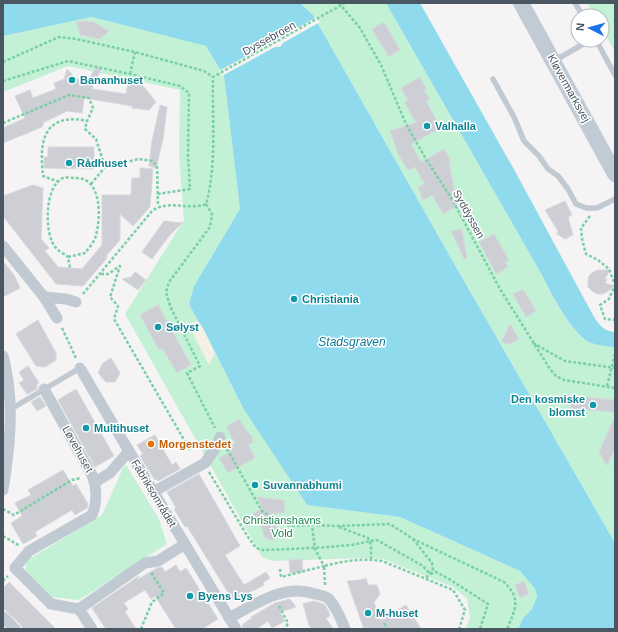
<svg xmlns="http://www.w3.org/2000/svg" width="618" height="632" viewBox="0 0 618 632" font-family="Arial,sans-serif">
<rect width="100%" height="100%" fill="#f5f3f3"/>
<!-- green -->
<g fill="#c3f1d5">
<path d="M300,3H386L538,268C549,289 569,333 591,343C598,346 607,346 615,347V543L456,267L313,15Z"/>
<polygon points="587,3 615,3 615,52 602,29 602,16 594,16"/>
<polygon points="92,17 206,45 224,76 240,209 194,286 189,304 198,321 203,328 243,408 307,505 400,517 520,571 535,589 537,597 532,609 523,618 518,629 465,629 470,619 467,599 453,587 383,559 362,558 273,561 262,557 125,314 184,220 179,156 180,90 68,66 3,92 3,36"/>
<polygon points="126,465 159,519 167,544 79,600 51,597 26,571 26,561 102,515 123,468"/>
</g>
<!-- sand -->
<polygon fill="#f5f0e5" points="198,321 203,328 215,354 209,365 188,324"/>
<!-- water -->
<g fill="#90daee">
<polygon points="3,3 300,3 313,15 456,267 615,543 615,629 518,629 523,618 532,609 537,597 535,589 520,571 400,517 307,505 243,408 203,328 198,321 189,304 194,286 240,209 224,76 206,46 92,17 3,36"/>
<path d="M386,3H420L516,173L594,317C600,326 604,331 615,332V347C607,346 599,346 591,343C570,334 549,288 538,268Z"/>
</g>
<!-- pier -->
<polygon fill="#f5f3f3" points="317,17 320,22 283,43 280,47 275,47 222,76 219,71 263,47 265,42 271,42"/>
<!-- building -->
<g fill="#cdcfd5" stroke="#d7d9de">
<polygon points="85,21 94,22 109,31 100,39 86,36 85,35 81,36 76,22"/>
<polygon points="384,22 400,50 390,56 388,56 372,29"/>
<polygon points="97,66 101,69 92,89 126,94 129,77 137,78 156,102 149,110 132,108 132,106 84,98 82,113 67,111 45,122 45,120 42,127 3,143 3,128 25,118 15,96 30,90 33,98 56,89 54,83 64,79 67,69 76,78 85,84"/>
<polygon points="420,77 426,89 424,90 430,99 426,101 441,128 411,144 421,162 444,149 451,161 449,161 457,206 443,214 432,195 423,200 418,187 425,184 415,167 408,170 399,156 390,131 416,122 404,102 408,100 401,88"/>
<polygon points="160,105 167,107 163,139 156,168 149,166 152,141"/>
<polygon points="48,147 94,147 94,169 44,168 44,157 48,157"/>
<polygon points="140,168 153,169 150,207 133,226 120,214 120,240 106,256 107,258 83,286 56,284 3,216 3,196 33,185 43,188 41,239 49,248 45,251 58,267 82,269 102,245 102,195 131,195 132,178 140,178"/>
<polygon points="565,201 572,215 568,217 573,235 565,239 557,234 558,231 545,210"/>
<polygon points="164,221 182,223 169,236 152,259 142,252"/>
<polygon points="462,229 467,258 464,259 451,231"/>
<polygon points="494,234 509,260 505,262 508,267 496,274 479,242"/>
<polygon points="3,261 14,275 20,288 3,297"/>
<polygon points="598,270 610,270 605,279 607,279 605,283 614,286 607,292 602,294 597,294 592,291 588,287 588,281 589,276 593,272"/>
<polygon points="135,272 146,280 138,290 122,279 131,277"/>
<polygon points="523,289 536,311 526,317 513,294"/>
<polygon points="158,305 191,365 177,373 162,348 159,350 140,315"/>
<polygon points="38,320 56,353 56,360 45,367 36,366 16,334"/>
<polygon points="510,324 519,339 510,344 501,342"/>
<polygon points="111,358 120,373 115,382 106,382 98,373 103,363"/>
<polygon points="28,366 39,383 37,384 37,389 27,394 19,383 24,380 19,372"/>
<polygon points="76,389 114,456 95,467 58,400"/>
<polygon points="566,395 615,400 615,412 572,409"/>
<polygon points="40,397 46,406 37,411 31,402"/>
<polygon points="615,416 615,448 607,466 599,452"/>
<polygon points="239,419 246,430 252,436 253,442 248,445 255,458 228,473 219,458 231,451 229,447 235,443 226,427"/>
<polygon points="155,435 172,465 176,462 180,469 158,481 157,479 155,480 140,456 143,454 137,445"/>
<polygon points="63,470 73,486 76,484 88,504 87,508 75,515 72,510 35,532 37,536 23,544 11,523 22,516 15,503 31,495 28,490"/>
<polygon points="199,474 240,546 225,555 244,585 266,572 270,578 263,583 264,585 253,591 253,590 239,600 237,596 232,599 187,526 185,527 174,509 176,508 167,492"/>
<polygon points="257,497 284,500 285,512 268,515 279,529 279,535 275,539 272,540 266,538 263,534 263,530 256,517 244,520 262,508"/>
<polygon points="302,559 303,572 290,573 289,560"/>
<polygon points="176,565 180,572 186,568 218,619 202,629 176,629 155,596 151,599 145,590 124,603 128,609 125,612 136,629 106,629 92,608 139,576 137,580 157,568 162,567 165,572"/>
<polygon points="366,578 368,585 377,585 380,594 374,602 380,620 406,605 421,629 364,629 347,581 360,580"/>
<polygon points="524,581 529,594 520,598 515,585"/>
<polygon points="9,582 56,629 23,629 20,624 5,610 3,609 3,588"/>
<polygon points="290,599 296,607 280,612 285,621 272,628 268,621 257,629 243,629 242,625 252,618 251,617 275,603"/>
<polygon points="314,601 324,604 328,610 330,616 326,618 333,629 312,629 309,625 303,604"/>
</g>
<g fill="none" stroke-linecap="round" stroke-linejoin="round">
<!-- path -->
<g stroke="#7ad0a6" stroke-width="2.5" stroke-dasharray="3 2" stroke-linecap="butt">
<polyline points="339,3 360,28 381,65 406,124 426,159 453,201 500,289 550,369 556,376 564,380 615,388"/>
<polyline points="3,62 59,37 76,39 135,52 204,71 213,77"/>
<polyline points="130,74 135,52"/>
<polyline points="3,81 68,61 130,74 180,86 189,93 188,156 190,189 157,194"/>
<polyline points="3,123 69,95 89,98 93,108 87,121 85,129 96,139 105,167 139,159 152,161 157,165 158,206"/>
<path d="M59,182L43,176C42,166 41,154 43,144C47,121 66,116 87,121"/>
<polyline points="91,184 105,167"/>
<polyline points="206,204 212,214 210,227 169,282 166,292 170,306 200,366 187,373 215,428"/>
<polyline points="590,216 581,228 582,239 586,254 598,260 609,269 615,285 609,299 600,305 605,319 615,320"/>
<path d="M68,257L85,253C89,248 95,241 96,235C101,217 102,177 75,178C72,178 66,177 63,178C44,186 44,236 56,248C59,252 65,254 68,257L70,268"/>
<polyline points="101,274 108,274 120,266 110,297 118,306 114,319 190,450"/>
<path d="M83,294L152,211C167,199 189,211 206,204C217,165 212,118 213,77L345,3"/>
<polyline points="62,328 76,358"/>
<polyline points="533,343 565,361 615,368"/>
<polyline points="607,386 615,354"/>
<path d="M227,449L262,511L277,521L290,526L312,525L337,526L390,524L413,539L504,582C522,599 515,610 507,629"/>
<path d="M209,472L248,537L256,548L263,550C292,549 321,548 350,545C360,544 368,541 377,540L423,566L430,574L436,572L449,579L488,604L480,629"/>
<polyline points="3,509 14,515 72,480 81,478"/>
<path d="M339,527L368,538C372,544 371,552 371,559"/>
<polyline points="3,536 20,546"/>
<polyline points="413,539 432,563 433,570 425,579"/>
<polyline points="280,569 281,577 324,566 315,549 312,525"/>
<polyline points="3,581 8,576"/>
<path d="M325,585L324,566C344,561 362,558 382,561L453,590L465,610L459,629"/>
<polyline points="279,606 288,623 285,629"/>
<polyline points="384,623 387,629"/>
<polyline points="141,629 152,602 164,593 151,572"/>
</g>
<!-- lane -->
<g stroke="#c1cad2" stroke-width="5.5">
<polyline points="575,3 583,16"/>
<polyline points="596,40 615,75"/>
<polyline points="554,61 590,40"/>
<polyline points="493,79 514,117 524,141 539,156 548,169 558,176 568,189 576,204 586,208 597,208 615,199"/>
<polyline points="11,409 80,368"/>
</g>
<!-- street -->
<g stroke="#c1cad2" stroke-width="11">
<polyline points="3,246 44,297 57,318"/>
<polyline points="44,297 66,299 76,302"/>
<path d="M3,356C15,400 10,446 3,490"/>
<polyline points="80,368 117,431 236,629"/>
<path d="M44,389L92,475C97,488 97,503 92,515L29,551L15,568L51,604L79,609L92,629"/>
<polyline points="95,482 110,473 129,451"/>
<polyline points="153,492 205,463 214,450 220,437"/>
<polyline points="79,609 145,563 158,561 185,544"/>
<polyline points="3,617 15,629"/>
<path d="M229,618C256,604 284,583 315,594C320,595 326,596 329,599C337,608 341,619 345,629"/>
</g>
<!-- secondary -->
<polyline stroke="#c1cbd6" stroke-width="16" points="521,3 615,174"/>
</g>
<!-- markers -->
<g fill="#0f9aa8" stroke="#fff" stroke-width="1.5">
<circle cx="72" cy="80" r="4"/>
<circle cx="427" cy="126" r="4"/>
<circle cx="69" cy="163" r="4"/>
<circle cx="294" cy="299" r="4"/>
<circle cx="158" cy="327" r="4"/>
<circle cx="593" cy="405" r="4"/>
<circle cx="86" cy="428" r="4"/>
<circle cx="255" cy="485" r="4"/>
<circle cx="190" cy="596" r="4"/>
<circle cx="368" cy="613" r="4"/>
</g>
<circle fill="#e8710a" stroke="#fff" stroke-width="1.5" cx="151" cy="444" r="4"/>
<g text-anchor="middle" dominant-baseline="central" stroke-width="3" stroke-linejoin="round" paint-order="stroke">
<!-- street labels -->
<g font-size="11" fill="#4a5661" stroke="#fff">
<text transform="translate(269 38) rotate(-29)">Dyssebroen</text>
<text transform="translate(569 88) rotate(61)">Kløvermarksvej</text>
<text transform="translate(469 214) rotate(61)">Syddyssen</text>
<text transform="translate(78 449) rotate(61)">Løvehuset</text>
<text transform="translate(154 493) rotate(59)">Fabriksområdet</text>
</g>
<!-- culture labels -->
<g font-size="11" font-weight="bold" fill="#0d838f" stroke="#fff" text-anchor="start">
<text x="80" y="80">Bananhuset</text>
<text x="435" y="126">Valhalla</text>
<text x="77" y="163">Rådhuset</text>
<text x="302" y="299">Christiania</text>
<text x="166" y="327">Sølyst</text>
<text x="585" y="399" text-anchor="end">Den kosmiske<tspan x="585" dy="13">blomst</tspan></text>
<text x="94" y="428">Multihuset</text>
<text x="263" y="485">Suvannabhumi</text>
<text x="198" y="596">Byens Lys</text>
<text x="376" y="613">M-huset</text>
</g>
<!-- food labels -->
<g font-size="11" font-weight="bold" fill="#c56008" stroke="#fff" text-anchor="start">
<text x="159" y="444">Morgenstedet</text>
</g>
<!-- park labels -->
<g font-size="11" fill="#17864f" stroke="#fff">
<text x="282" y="520">Christianshavns<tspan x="282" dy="13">Vold</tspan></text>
</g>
<!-- water labels -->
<g font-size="12" font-style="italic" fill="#0c7c9b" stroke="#fff">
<text x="352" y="342">Stadsgraven</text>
</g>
</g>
<!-- border -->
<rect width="618" height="632" fill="none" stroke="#4a5661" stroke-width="8"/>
<!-- north arrow -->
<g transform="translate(590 28) rotate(276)"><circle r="19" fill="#ffffff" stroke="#b7bbc0"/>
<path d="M0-3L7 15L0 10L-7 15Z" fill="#1a73e8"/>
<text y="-6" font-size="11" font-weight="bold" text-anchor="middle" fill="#4a5661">N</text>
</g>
</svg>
